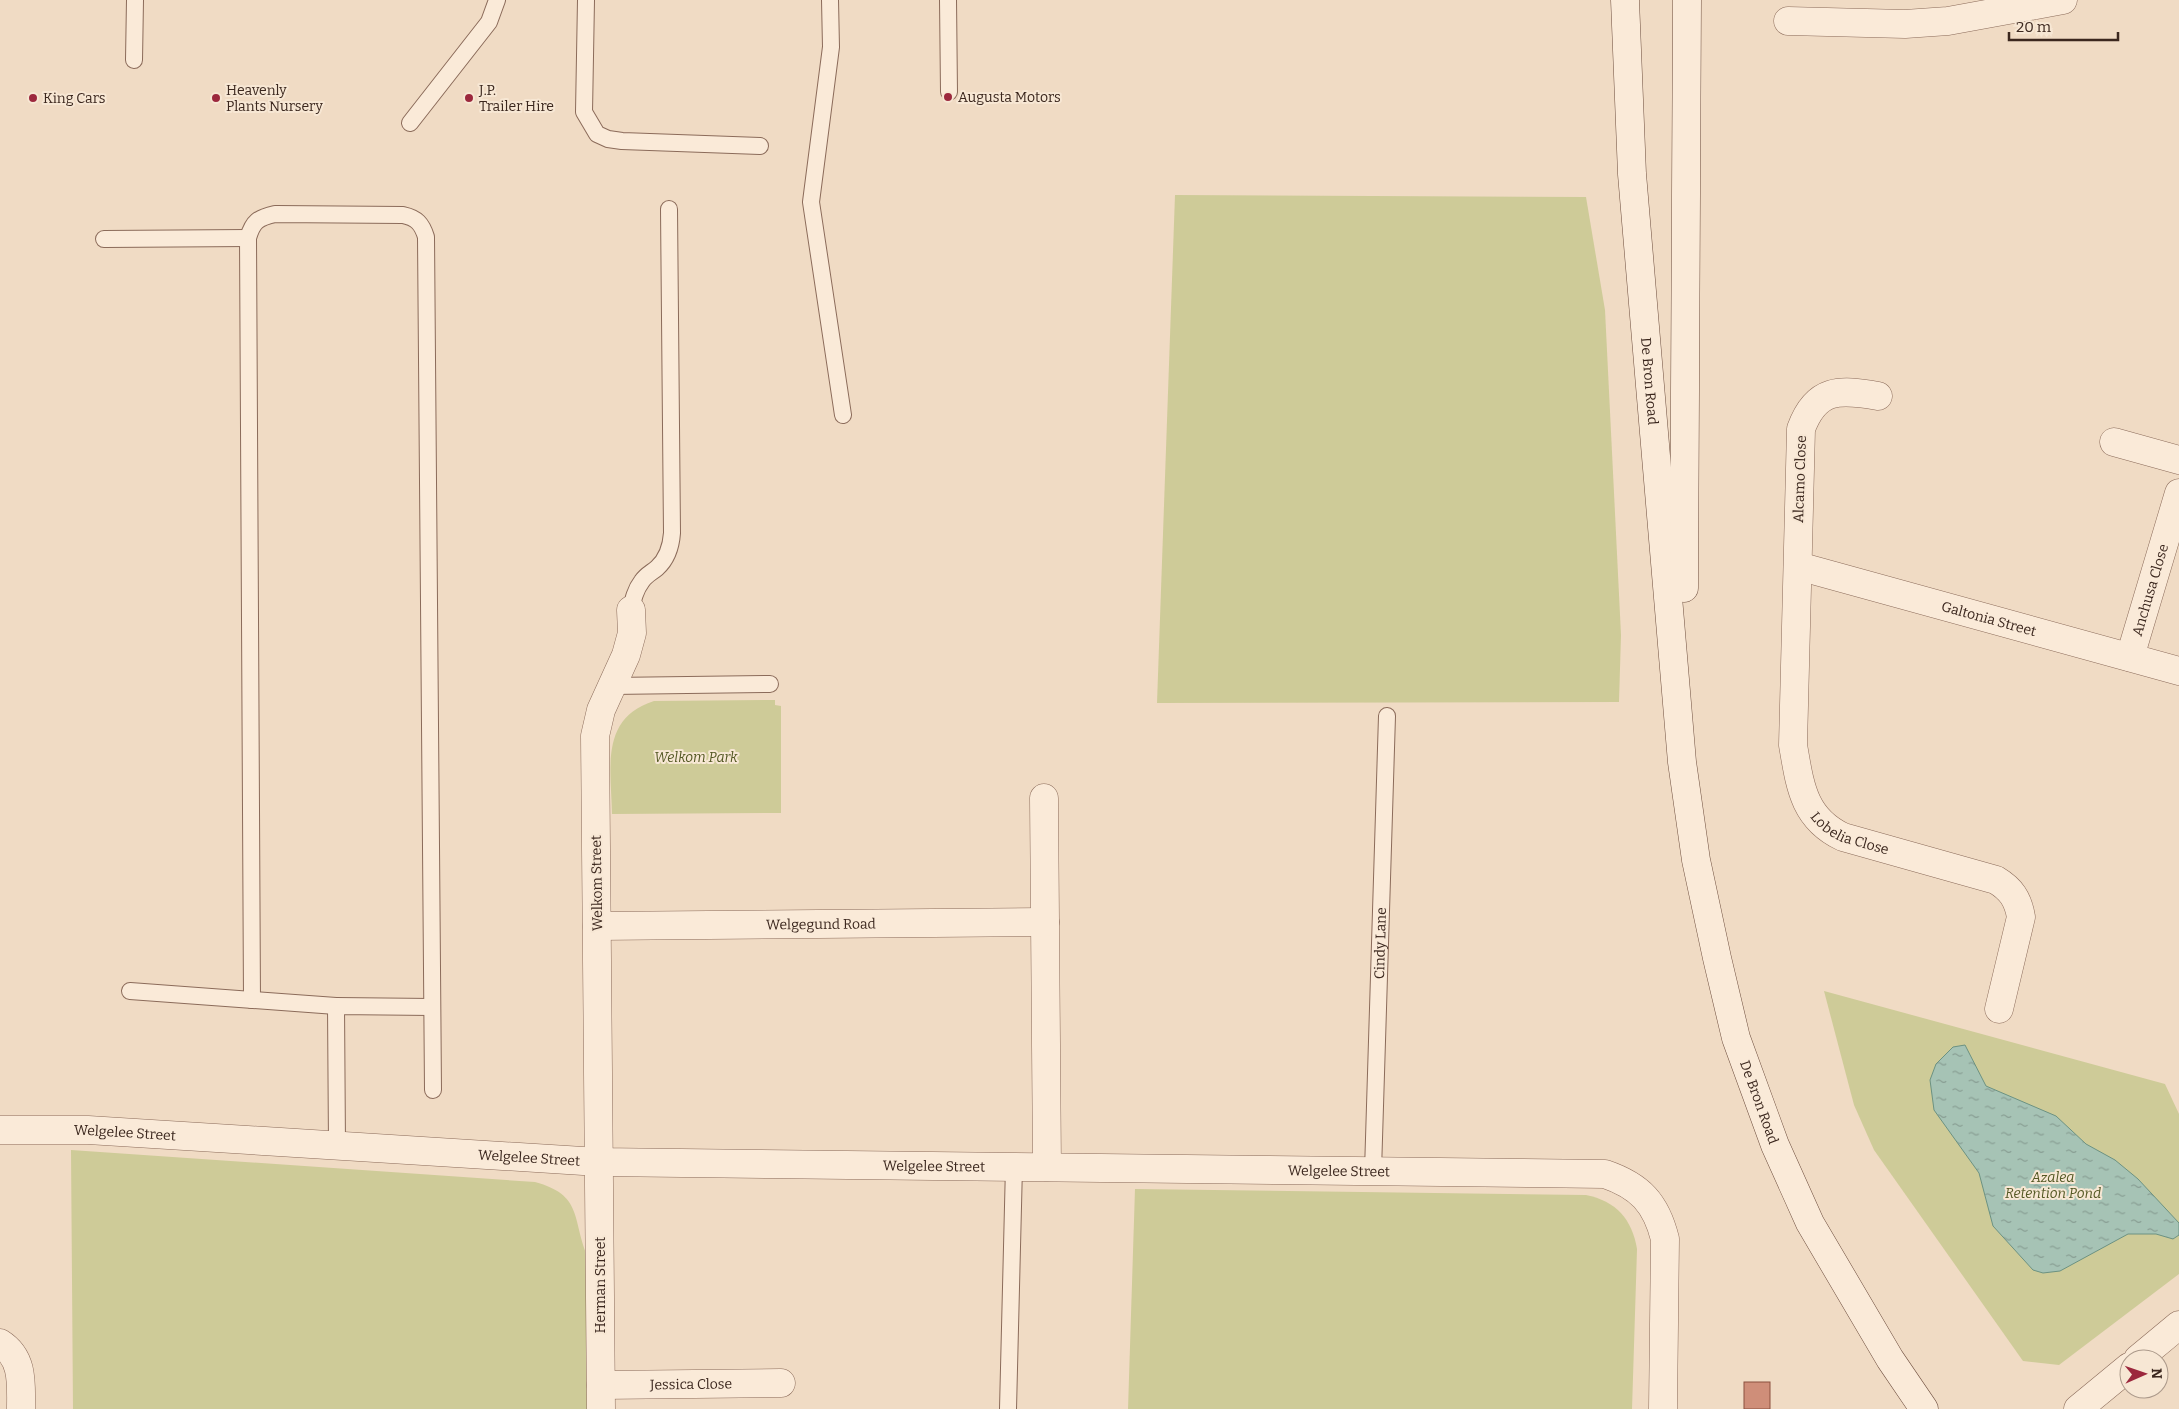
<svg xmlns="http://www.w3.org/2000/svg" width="2179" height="1409" viewBox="0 0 2179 1409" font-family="Bitter,serif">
<defs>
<pattern id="water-ripples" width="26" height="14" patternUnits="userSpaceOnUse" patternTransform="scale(1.25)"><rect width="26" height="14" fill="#a6c3b5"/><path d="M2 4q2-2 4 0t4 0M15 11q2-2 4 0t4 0" fill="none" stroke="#889e93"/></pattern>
</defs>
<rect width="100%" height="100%" fill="#f0dbc4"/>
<!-- green -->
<g fill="#cecb98">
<polygon points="1175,195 1586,197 1605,310 1621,635 1619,702 1157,703"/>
<path d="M775,700V705L781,706V813L612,814C611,768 600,718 654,701Z"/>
<polygon points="1824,991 2165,1084 2179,1114 2179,1274 2059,1365 2023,1361 1874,1150 1854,1105"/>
<path d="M71,1150L535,1182C583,1195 572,1219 587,1255L588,1409H73Z"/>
<path d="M1135,1189L1586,1195C1616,1201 1632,1219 1637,1249L1632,1409H1128Z"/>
</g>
<!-- water -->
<polygon fill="url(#water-ripples)" stroke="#6c9282" points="1965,1045 1986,1086 2056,1116 2086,1144 2115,1160 2138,1179 2179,1223 2179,1235 2173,1239 2156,1234 2128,1234 2060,1271 2043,1273 2033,1270 1993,1226 1979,1173 1934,1110 1930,1080 1936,1064 1953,1047"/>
<!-- building -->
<rect fill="#cf8e79" stroke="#8b503f" x="1744" y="1382" width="26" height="27"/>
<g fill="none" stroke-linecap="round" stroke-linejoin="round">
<!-- lane casing -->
<g stroke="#8b6b5a" stroke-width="18">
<g id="lane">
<polyline points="586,0 584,112 597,134 608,139 622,141 760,146"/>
<polyline points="830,0 831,47 811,202 843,415"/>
<polyline points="948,0 949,92"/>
<polyline points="134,60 135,0"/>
<polyline points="410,123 489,22 497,0"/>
<polyline points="104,239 248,238"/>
<path d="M631,610C633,600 635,590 642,581C646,575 651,573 657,568C667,559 671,547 672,533L669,209"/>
<polyline points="611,686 770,684"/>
<polyline points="130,991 336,1006"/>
<path d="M252,1000L248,238C253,221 258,218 275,214L403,215C417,218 422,224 426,237L433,1090"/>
<polyline points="337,1145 336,1006 432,1007"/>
<path id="s1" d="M1373,1171L1387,716"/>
<polyline points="1008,1409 1014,1166"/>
</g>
</g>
<!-- street casing -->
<g stroke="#8b6b5a" stroke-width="29">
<g id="street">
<polyline points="1788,21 1905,24 1948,21 2063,0"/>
<path id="s2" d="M1878,396C1839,389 1816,388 1801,429L1793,745C1800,785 1803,818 1843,837L1996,880C2011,889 2018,899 2021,917L1999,1009"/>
<polyline points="2114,442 2179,460"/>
<path id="s3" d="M1798,566L2179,671"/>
<path id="s4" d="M2130,657L2179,493"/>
<polyline points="1044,798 1047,1167"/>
<path id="s5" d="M597,926L1045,922"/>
<path id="s6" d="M0,1130H88L599,1162L1605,1174C1640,1186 1656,1203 1665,1239L1663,1409"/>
<path d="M0,1343C24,1358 21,1384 21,1409"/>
<polyline points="2138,1359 2179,1325"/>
<path id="s7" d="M601,1385L781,1383"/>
<polyline points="601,1409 595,736 601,710 626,655 632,633 631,610"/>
<polyline points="2078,1409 2129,1367"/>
</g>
</g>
<!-- secondary casing -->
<g stroke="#6d4d3d" stroke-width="29">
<g id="secondary">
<path id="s8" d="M1625,0L1632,174L1682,762L1696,860L1717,958L1736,1038L1775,1145L1810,1223L1890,1359L1924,1409"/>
<polyline points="1684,588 1687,0"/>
</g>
</g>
<!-- lane -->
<use href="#lane" stroke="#faead8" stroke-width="16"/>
<!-- street -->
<use href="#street" stroke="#faead8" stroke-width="28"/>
<!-- secondary -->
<use href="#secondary" stroke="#faead8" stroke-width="28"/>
</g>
<!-- markers -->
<g fill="#9c283d" stroke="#f7e7d4" stroke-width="2">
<circle cx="948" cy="97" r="5"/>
<circle cx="33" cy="98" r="5"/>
<circle cx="216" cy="98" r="5"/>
<circle cx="469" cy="98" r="5"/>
</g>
<g text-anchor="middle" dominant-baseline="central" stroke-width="4" stroke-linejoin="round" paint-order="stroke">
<!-- poi labels -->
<g font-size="14" fill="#3b271e" stroke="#f7e7d4" text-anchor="start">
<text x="226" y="90">Heavenly<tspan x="226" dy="16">Plants Nursery</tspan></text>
<text x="479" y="90">J.P.<tspan x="479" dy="16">Trailer Hire</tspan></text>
<text x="958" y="97">Augusta Motors</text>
<text x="43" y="98">King Cars</text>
</g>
<!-- street labels -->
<g font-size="14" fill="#3b271e" stroke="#f7e7d4">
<text stroke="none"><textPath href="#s8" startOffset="382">De Bron Road</textPath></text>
<text transform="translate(1800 479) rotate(-88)">Alcamo Close</text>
<text stroke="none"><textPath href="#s4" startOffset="70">Anchusa Close</textPath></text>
<text stroke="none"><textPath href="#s3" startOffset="198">Galtonia Street</textPath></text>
<text stroke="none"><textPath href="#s2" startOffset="526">Lobelia Close</textPath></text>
<text transform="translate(597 883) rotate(-91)">Welkom Street</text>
<text stroke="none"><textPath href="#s5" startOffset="224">Welgegund Road</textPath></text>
<text stroke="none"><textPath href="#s1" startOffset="228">Cindy Lane</textPath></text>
<text stroke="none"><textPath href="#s8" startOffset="1114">De Bron Road</textPath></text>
<text stroke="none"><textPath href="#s6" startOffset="125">Welgelee Street</textPath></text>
<text stroke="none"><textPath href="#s6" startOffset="530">Welgelee Street</textPath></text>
<text stroke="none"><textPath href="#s6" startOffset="935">Welgelee Street</textPath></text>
<text stroke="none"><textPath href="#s6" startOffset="1340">Welgelee Street</textPath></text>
<text transform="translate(600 1285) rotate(-90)">Herman Street</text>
<text stroke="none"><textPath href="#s7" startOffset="90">Jessica Close</textPath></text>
</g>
<!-- park labels -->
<g font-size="14" font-style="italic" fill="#545824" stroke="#f7e7d4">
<text x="696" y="757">Welkom Park</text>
<text x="2053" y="1177">Azalea<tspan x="2053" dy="16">Retention Pond</tspan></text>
</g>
</g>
<!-- north arrow -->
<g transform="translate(2144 1374) rotate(88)"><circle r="24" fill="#f7e7d4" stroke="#ac9a8b"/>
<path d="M0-4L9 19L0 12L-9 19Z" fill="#9c283d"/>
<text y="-8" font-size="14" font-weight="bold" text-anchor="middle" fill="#3b271e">N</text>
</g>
<!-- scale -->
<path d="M2009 32v8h109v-8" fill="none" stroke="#3b271e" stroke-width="2.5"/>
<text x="2016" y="32" font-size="15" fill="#3b271e" stroke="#f7e7d4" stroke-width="4" paint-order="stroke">20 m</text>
</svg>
